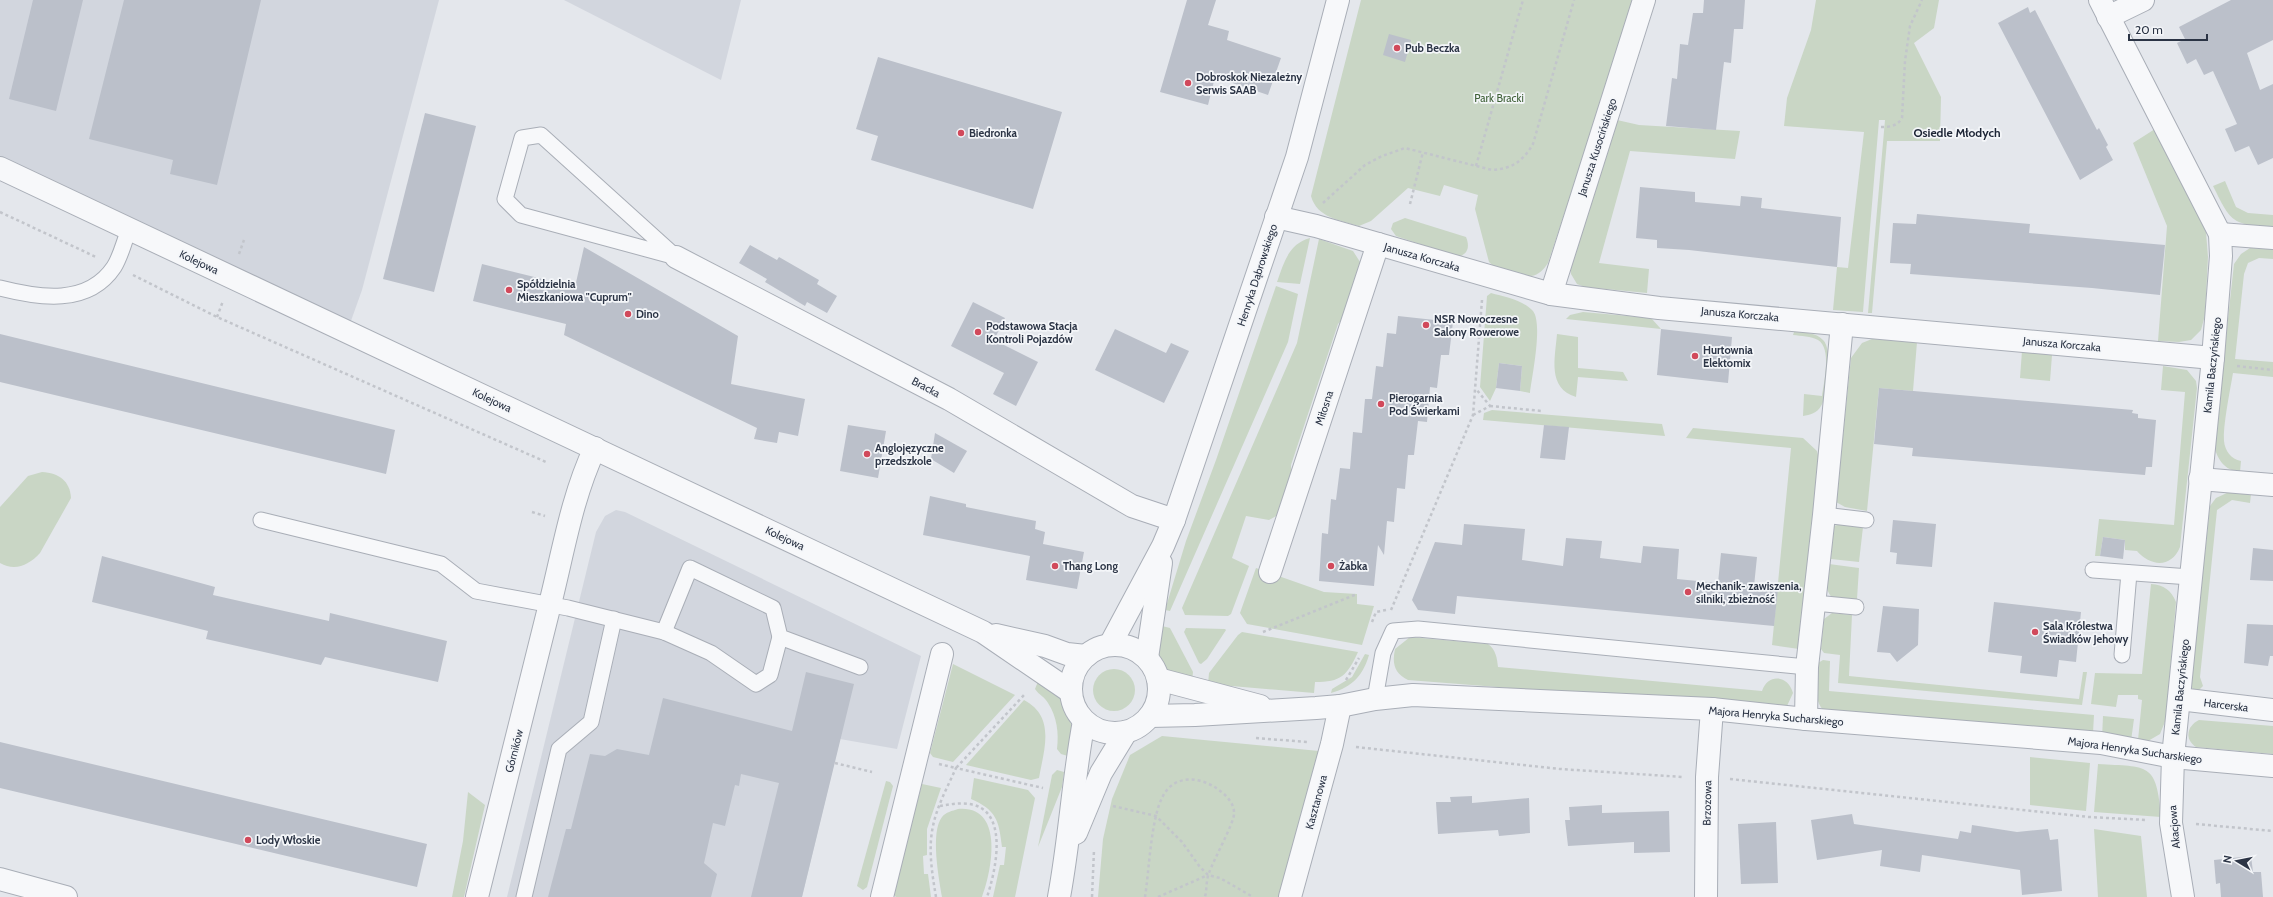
<svg xmlns="http://www.w3.org/2000/svg" width="2273" height="897" viewBox="0 0 2273 897" font-family="Cabin,sans-serif">
<rect width="100%" height="100%" fill="#e4e7ec"/>
<!-- built -->
<g fill="#d2d6de">
<polygon points="0,0 439,0 362,290 347,332 0,168"/>
<polygon points="564,0 741,0 721,80"/>
<polygon points="616,510 625,512 921,656 897,749 840,739 802,897 507,897 596,532 605,516"/>
</g>
<!-- green -->
<g fill="#c9d6c5">
<path d="M1361,0H1635L1548,263C1544,269 1539,275 1531,276C1518,279 1497,271 1489,262L1475,209L1478,195L1444,185L1440,196L1408,188L1371,221L1359,226C1340,220 1317,218 1311,196Z"/>
<polygon points="1816,0 1939,0 1934,28 1914,43 1941,97 1940,141 1887,141 1872,313 1868,313 1885,120 1879,120 1863,312 1833,310 1837,267 1848,268 1864,132 1784,126 1787,98 1811,30"/>
<polygon points="1617,120 1639,125 1740,131 1735,159 1630,151 1599,263 1649,269 1647,293 1585,287 1577,284 1571,274 1570,263"/>
<polygon points="2155,129 2206,232 2208,257 2205,315 2201,330 2191,340 2179,342 2158,341 2167,226 2133,143"/>
<path d="M2225,181L2236,207L2248,213L2273,215V228C2231,224 2231,222 2213,186Z"/>
<path d="M1405,218L1466,237C1470,247 1468,254 1458,257L1396,236L1391,229L1393,223Z"/>
<path d="M1310,238L1300,284L1277,282C1284,263 1288,244 1310,238Z"/>
<polygon points="1319,239 1353,251 1362,265 1349,312 1338,324 1291,465 1291,484 1278,515 1269,520 1246,516 1232,558 1249,566 1231,614 1228,616 1185,615 1182,608 1297,343"/>
<path d="M2250,248L2273,249V259L2259,258L2248,263L2244,274L2235,359L2273,362V377L2233,373C2230,391 2223,425 2224,441C2225,451 2231,459 2241,461L2240,472C2224,470 2218,460 2214,446L2234,264L2241,254Z"/>
<polygon points="1276,286 1298,294 1288,342 1170,611 1165,610 1186,541 1216,460"/>
<path d="M1491,293C1505,297 1523,300 1533,311C1543,324 1532,376 1530,393L1520,391L1522,366L1499,363L1496,388L1490,401L1480,387L1487,296Z"/>
<polygon points="1583,312 1651,318 1661,329 1566,319 1570,315"/>
<path d="M1794,332C1804,333 1816,332 1823,340C1833,349 1829,395 1821,406C1817,413 1810,415 1803,416L1804,394L1822,396C1824,382 1832,348 1818,340C1811,336 1801,336 1793,335Z"/>
<path d="M1557,334L1578,337V368L1623,372L1628,381L1578,377L1576,397C1547,388 1555,358 1557,334Z"/>
<polygon points="1872,339 1917,342 1913,391 1879,388 1867,511 1845,507 1836,502 1851,358 1862,343"/>
<polygon points="2022,351 2052,355 2050,381 2020,378"/>
<path d="M2163,366L2187,370L2196,381L2197,388L2180,547C2171,569 2150,566 2137,551L2125,550V540L2103,537L2100,556H2095L2099,519L2174,525L2185,392L2161,390Z"/>
<polygon points="1492,410 1662,424 1665,436 1483,420 1484,413"/>
<polygon points="1693,428 1803,438 1817,451 1819,459 1799,649 1772,645 1791,448 1686,438"/>
<path d="M42,472C59,473 70,481 71,498L40,553C29,565 15,572 0,563V507L28,476Z"/>
<polygon points="2229,492 2251,494 2250,503 2232,500 2217,510 2200,677 2203,686 2195,694 2191,685 2210,506 2216,498"/>
<polygon points="1842,524 1863,527 1859,562 1831,559 1833,526"/>
<path d="M1829,564L1859,568L1857,599L1832,597C1823,589 1828,574 1829,564Z"/>
<polygon points="1256,568 1324,592 1357,594 1357,604 1374,606 1362,645 1247,624 1240,613"/>
<path d="M2151,584C2164,585 2171,590 2176,602L2166,719L2160,734L2148,741L2138,740L2142,700L2138,699V695H2118L2116,707L2091,704L2095,673L2142,674Z"/>
<polygon points="1832,613 1852,615 1849,676 2079,699 2083,672 2087,672 2082,705 1838,683 1840,655 1824,653 1821,649 1824,619"/>
<path d="M1162,626L1170,628L1193,672L1192,682C1155,667 1155,665 1162,626Z"/>
<polygon points="1186,628 1225,629 1226,630 1207,659 1201,664 1199,663 1184,632"/>
<path d="M1242,632L1358,652C1347,676 1341,682 1315,682L1314,693L1208,684L1209,673L1238,635Z"/>
<path d="M1410,637L1488,644C1496,650 1497,658 1498,667L1762,691C1768,673 1788,675 1793,693L1787,706L1778,709L1408,680C1394,673 1392,663 1395,649Z"/>
<path d="M1365,654L1369,655C1363,675 1353,687 1331,693L1332,689L1352,677Z"/>
<path d="M1823,660L1830,661L1829,691L2094,715L2093,733L1825,712C1812,700 1817,680 1818,663Z"/>
<polygon points="953,664 1015,695 953,762 933,757 930,753"/>
<circle cx="1114" cy="690" r="21"/>
<path d="M1039,679L1058,694L1071,724L1073,732L1068,756L1061,754L1057,749C1059,733 1057,717 1048,703C1045,697 1039,695 1035,689Z"/>
<path d="M1024,700C1056,717 1044,749 1039,778L1031,780L966,765Z"/>
<polygon points="2103,716 2134,719 2131,741 2102,738"/>
<path d="M2199,720L2273,726V754L2196,747C2184,739 2187,726 2199,720Z"/>
<polygon points="1162,736 1319,751 1281,897 1098,897 1103,839 1112,799 1130,755"/>
<polygon points="2030,757 2090,763 2086,811 2030,805"/>
<path d="M2098,764C2148,767 2157,762 2161,817L2094,812Z"/>
<polygon points="1057,770 1064,772 1062,787 1038,847 1052,775"/>
<path d="M974,778L1028,790L1035,798L1015,897H993L1000,865H1004L1006,847H1002C999,820 996,810 971,799Z"/>
<polygon points="886,781 890,782 893,786 867,887 863,890 857,886"/>
<polygon points="922,784 941,788 927,829 927,855 923,856 924,874 928,874 931,897 896,897 893,894"/>
<polygon points="468,792 485,805 464,897 452,897 463,841"/>
<path d="M958,809C1005,805 992,871 982,897H942C939,879 930,832 942,817C946,812 952,811 958,809Z"/>
<polygon points="2094,829 2141,836 2147,897 2098,897"/>
</g>
<!-- building -->
<g fill="#bbc0ca">
<polygon points="33,0 83,0 56,111 9,99"/>
<polygon points="124,0 261,0 217,185 170,174 173,160 89,139"/>
<polygon points="1187,0 1216,0 1208,25 1229,31 1227,40 1281,58 1268,95 1215,77 1208,105 1160,92"/>
<polygon points="1704,0 1745,0 1743,29 1734,29 1731,63 1724,62 1716,130 1666,126 1672,78 1677,79 1680,44 1688,45 1693,13 1703,13"/>
<polygon points="2231,0 2273,0 2273,40 2247,53 2260,90 2273,84 2273,158 2258,165 2249,146 2235,152 2225,129 2237,124 2213,71 2204,75 2196,59 2187,64 2177,43 2185,39 2179,27"/>
<polygon points="2028,7 2030,13 2035,10 2097,130 2099,128 2108,145 2106,147 2113,160 2080,180 1998,23"/>
<polygon points="1389,34 1411,40 1405,62 1383,55"/>
<polygon points="878,57 1062,112 1033,209 871,160 878,136 856,129"/>
<polygon points="425,113 476,126 434,292 383,279"/>
<polygon points="1640,187 1695,192 1695,202 1740,206 1741,196 1762,198 1761,208 1841,217 1837,267 1689,250 1657,248 1657,240 1636,238"/>
<polygon points="1917,214 2030,224 2029,233 2165,245 2160,295 2092,288 1910,274 1911,264 1890,263 1893,223 1916,224"/>
<polygon points="750,245 777,260 779,257 819,280 817,284 837,296 827,313 807,302 805,306 765,282 767,279 739,263"/>
<polygon points="584,247 738,336 731,384 805,399 798,436 779,432 777,443 754,439 757,428 564,335 566,324 473,301 482,264 575,287"/>
<polygon points="973,302 1005,318 994,340 1038,362 1016,406 993,394 1004,373 951,346"/>
<polygon points="1398,316 1453,322 1449,355 1441,355 1437,388 1430,387 1427,422 1418,421 1414,455 1408,455 1405,489 1397,488 1394,522 1387,521 1384,555 1378,545 1374,586 1319,581 1322,533 1328,534 1331,499 1336,500 1340,468 1350,469 1353,432 1362,433 1365,399 1372,399 1376,366 1383,367 1387,333 1396,334"/>
<polygon points="1115,329 1166,353 1171,343 1189,351 1164,403 1095,370"/>
<polygon points="1661,329 1732,337 1728,383 1657,375"/>
<polygon points="0,334 395,430 386,474 0,382"/>
<polygon points="1499,363 1522,366 1520,391 1496,388"/>
<polygon points="1879,388 2133,410 2132,413 2138,414 2138,418 2156,420 2152,467 2146,467 2145,475 1912,456 1913,448 1874,444"/>
<polygon points="848,425 886,431 878,478 840,471"/>
<polygon points="1544,425 1569,427 1565,460 1540,458"/>
<polygon points="935,433 967,451 954,473 931,459"/>
<polygon points="930,496 966,504 966,507 1036,521 1035,529 1045,532 1043,544 1084,552 1077,589 1026,580 1030,556 923,535"/>
<polygon points="1893,520 1936,524 1932,567 1896,564 1897,553 1890,552"/>
<polygon points="1464,524 1525,529 1522,560 1563,566 1566,538 1602,541 1600,558 1641,563 1643,546 1679,549 1677,579 1718,583 1721,553 1757,557 1754,586 1778,589 1774,626 1457,596 1455,614 1418,610 1412,600 1435,542 1462,545"/>
<polygon points="2103,537 2125,540 2123,559 2100,556"/>
<polygon points="2253,548 2273,550 2273,581 2250,580"/>
<polygon points="102,556 215,587 213,595 329,621 330,613 447,641 438,682 325,657 321,665 206,639 208,631 92,602"/>
<polygon points="1994,602 2081,612 2076,662 2059,660 2057,677 2020,673 2022,656 1988,652"/>
<polygon points="1883,606 1919,609 1918,645 1897,662 1890,653 1877,652"/>
<polygon points="2247,624 2273,625 2273,656 2270,656 2268,666 2244,663"/>
<polygon points="806,672 854,684 802,897 751,897 779,783 741,774 739,786 735,785 725,826 713,823 704,863 717,874 711,897 548,897 566,829 571,829 590,754 605,756 617,749 649,755 663,698 792,731"/>
<polygon points="0,742 427,844 417,887 0,788"/>
<polygon points="1472,796 1472,803 1529,798 1530,833 1499,836 1498,830 1438,834 1436,802 1451,802 1450,797"/>
<polygon points="1602,805 1602,813 1669,811 1670,852 1634,853 1634,842 1568,846 1565,820 1570,820 1569,807"/>
<polygon points="1852,814 1854,824 1958,839 1960,831 1971,833 1972,825 2017,832 2048,829 2050,840 2058,839 2062,891 2022,895 2020,870 1922,855 1920,872 1880,866 1882,850 1817,860 1811,820"/>
<polygon points="1776,822 1778,883 1741,884 1738,824"/>
<polygon points="2251,856 2253,872 2261,872 2263,897 2221,897 2220,883 2216,884 2214,860"/>
</g>
<g fill="none" stroke-linecap="round" stroke-linejoin="round">
<!-- service casing -->
<g stroke="#a9aeb7" stroke-width="17">
<g id="service">
<polygon points="541,135 676,257 521,215 505,199 522,138"/>
<path d="M0,288C39,298 88,306 114,267C121,256 124,241 129,230"/>
<polyline points="1824,515 1866,520"/>
<polyline points="261,520 441,564 476,591 568,608 664,632 711,653 756,684 770,675 780,637"/>
<polyline points="2093,570 2190,577"/>
<polyline points="1815,603 1856,607"/>
<polyline points="664,632 690,568 773,608 780,637 860,667"/>
<polyline points="2122,655 2129,573"/>
<polyline points="1375,699 1383,653 1393,631 1418,629 1807,667"/>
<polyline points="524,897 559,749 591,722 614,619"/>
</g>
</g>
<!-- pedestrian casing -->
<g stroke="#a9aeb7" stroke-width="24">
<polyline id="pedestrian" points="882,897 942,654"/>
</g>
<!-- minor casing -->
<g stroke="#a9aeb7" stroke-width="24">
<g id="minor">
<polyline points="2100,0 2220,234 2221,256 2213,358 2173,757 2171,823 2183,897"/>
<polyline points="2108,17 2143,0"/>
<polyline points="1276,217 1316,226 1551,294 1659,308 2213,358"/>
<polyline points="2220,234 2273,238"/>
<polyline points="676,257 949,399 1132,506 1174,520"/>
<polyline points="1551,294 1644,0"/>
<polyline points="2200,479 2273,485"/>
<polyline points="1270,572 1378,244"/>
<polyline points="1158,679 1260,706"/>
<polyline points="2179,699 2273,710"/>
<polyline points="1150,716 1195,715 1316,708 1340,706 1375,699 1413,695 1712,709 1806,719 2101,743 2173,757 2273,766"/>
<polyline points="1806,719 1807,667 1824,515 1842,324"/>
<polyline points="0,879 66,897"/>
<path d="M477,897C501,801 525,704 549,608C563,554 571,499 595,448"/>
<polyline points="1290,897 1332,744 1340,706"/>
<polyline points="1706,897 1707,777 1712,709"/>
</g>
</g>
<!-- tertiary casing -->
<g stroke="#a9aeb7" stroke-width="24">
<g id="tertiary">
<polyline points="0,168 983,632 1071,692"/>
<polyline points="996,635 1045,646 1067,654 1086,656"/>
<polyline points="1110,645 1163,546 1174,520 1297,157 1338,0"/>
<circle cx="1115" cy="689" r="44"/>
<polyline points="1147,658 1161,563"/>
<polyline points="1076,833 1101,773 1126,732"/>
<path d="M1059,897C1070,838 1073,779 1084,721"/>
</g>
</g>
<!-- path -->
<g stroke="#c2c5cb" stroke-width="2.5" stroke-dasharray="3 3" stroke-linecap="butt">
<path d="M1881,127C1891,127 1897,126 1902,118L1905,61L1910,26L1922,0"/>
<polyline points="1476,166 1523,0"/>
<path d="M1323,203L1365,165L1382,156L1405,148L1492,170C1512,169 1523,161 1533,144L1574,0"/>
<polyline points="1410,204 1423,152"/>
<polyline points="0,212 96,257"/>
<polyline points="239,254 244,240"/>
<polyline points="133,275 217,317 546,462"/>
<polyline points="217,317 223,301"/>
<polyline points="2237,366 2273,370"/>
<polyline points="1490,406 1542,411"/>
<polyline points="1473,415 1490,406 1476,389"/>
<polyline points="532,512 545,516"/>
<polyline points="1391,610 1473,415 1482,300"/>
<polyline points="1372,622 1376,612 1386,610"/>
<polyline points="1263,632 1357,594"/>
<polyline points="1346,680 1359,658"/>
<polyline points="1256,738 1307,742"/>
<polyline points="1356,747 1560,769 1683,777"/>
<polyline points="835,763 872,772"/>
<polyline points="939,764 956,768 1025,694"/>
<polyline points="1730,779 2089,817 2147,820"/>
<path d="M940,806C951,804 963,802 974,805C1009,815 995,873 987,897"/>
<polyline points="1113,806 1156,816 1182,842 1200,867 1208,875 1220,878 1253,897"/>
<polyline points="2196,824 2273,831"/>
<path d="M936,897C932,873 928,849 933,826C937,806 948,786 956,768L1043,788"/>
<polyline points="1092,897 1094,850"/>
<path d="M1145,897C1149,872 1151,819 1162,798C1172,776 1195,776 1213,786C1223,792 1235,802 1234,814C1234,823 1213,861 1209,873C1206,880 1207,889 1205,897"/>
<polyline points="1158,897 1208,875"/>
</g>
<!-- service -->
<use href="#service" stroke="#f7f8fa" stroke-width="15"/>
<!-- pedestrian -->
<use href="#pedestrian" stroke="#f7f8fa" stroke-width="22"/>
<!-- minor -->
<use href="#minor" stroke="#f7f8fa" stroke-width="22"/>
<!-- tertiary -->
<use href="#tertiary" stroke="#f7f8fa" stroke-width="22"/>
</g>
<!-- markers -->
<g fill="#d1495b" stroke="#f4f6f9" stroke-width="1.5">
<circle cx="1397" cy="48" r="4"/>
<circle cx="1188" cy="83" r="4"/>
<circle cx="961" cy="133" r="4"/>
<circle cx="509" cy="290" r="4"/>
<circle cx="628" cy="314" r="4"/>
<circle cx="1426" cy="325" r="4"/>
<circle cx="978" cy="332" r="4"/>
<circle cx="1695" cy="356" r="4"/>
<circle cx="1381" cy="404" r="4"/>
<circle cx="867" cy="454" r="4"/>
<circle cx="1055" cy="566" r="4"/>
<circle cx="1331" cy="566" r="4"/>
<circle cx="1688" cy="592" r="4"/>
<circle cx="2035" cy="632" r="4"/>
<circle cx="248" cy="840" r="4"/>
</g>
<g text-anchor="middle" dominant-baseline="central" stroke-width="3.5" stroke-linejoin="round" paint-order="stroke">
<!-- poi labels -->
<g font-size="11" font-weight="bold" fill="#2b3445" stroke="#f4f6f9" text-anchor="start">
<text x="1405" y="48">Pub Beczka</text>
<text x="1196" y="77">Dobroskok Niezależny<tspan x="1196" dy="13">Serwis SAAB</tspan></text>
<text x="969" y="133">Biedronka</text>
<text x="517" y="284">Spółdzielnia<tspan x="517" dy="13">Mieszkaniowa "Cuprum"</tspan></text>
<text x="636" y="314">Dino</text>
<text x="1434" y="319">NSR Nowoczesne<tspan x="1434" dy="13">Salony Rowerowe</tspan></text>
<text x="986" y="326">Podstawowa Stacja<tspan x="986" dy="13">Kontroli Pojazdów</tspan></text>
<text x="1703" y="350">Hurtownia<tspan x="1703" dy="13">Elektomix</tspan></text>
<text x="1389" y="398">Pierogarnia<tspan x="1389" dy="13">Pod Świerkami</tspan></text>
<text x="875" y="448">Anglojęzyczne<tspan x="875" dy="13">przedszkole</tspan></text>
<text x="1063" y="566">Thang Long</text>
<text x="1339" y="566">Żabka</text>
<text x="1696" y="586">Mechanik- zawiszenia,<tspan x="1696" dy="13">silniki, zbieżność</tspan></text>
<text x="2043" y="626">Sala Królestwa<tspan x="2043" dy="13">Świadków Jehowy</tspan></text>
<text x="256" y="840">Lody Włoskie</text>
</g>
<!-- park labels -->
<g font-size="11" fill="#3f6138" stroke="#f4f6f9">
<text x="1499" y="98">Park Bracki</text>
</g>
<!-- street labels -->
<g font-size="11" fill="#2b3445" stroke="#f4f6f9">
<text transform="translate(1597 147) rotate(-72)">Janusza Kusocińskiego</text>
<text transform="translate(1422 257) rotate(16)">Janusza Korczaka</text>
<text transform="translate(199 262) rotate(25)">Kolejowa</text>
<text transform="translate(1257 275) rotate(-72)">Henryka Dąbrowskiego</text>
<text transform="translate(1740 314) rotate(5)">Janusza Korczaka</text>
<text transform="translate(2062 344) rotate(5)">Janusza Korczaka</text>
<text transform="translate(2212 365) rotate(-84)">Kamila Baczyńskiego</text>
<text transform="translate(926 387) rotate(28)">Bracka</text>
<text transform="translate(492 400) rotate(25)">Kolejowa</text>
<text transform="translate(1324 408) rotate(-72)">Miłosna</text>
<text transform="translate(785 538) rotate(25)">Kolejowa</text>
<text transform="translate(2180 687) rotate(-84)">Kamila Baczyńskiego</text>
<text transform="translate(2226 705) rotate(7)">Harcerska</text>
<text transform="translate(1776 716) rotate(5)">Majora Henryka Sucharskiego</text>
<text transform="translate(2135 750) rotate(8)">Majora Henryka Sucharskiego</text>
<text transform="translate(514 751) rotate(-76)">Górników</text>
<text transform="translate(1316 802) rotate(-75)">Kasztanowa</text>
<text transform="translate(1707 803) rotate(-89)">Brzozowa</text>
<text transform="translate(2174 827) rotate(-95)">Akacjowa</text>
</g>
<!-- neighbourhood labels -->
<g font-size="12" font-weight="bold" fill="#1d2536" stroke="#f4f6f9">
<text x="1957" y="132">Osiedle Młodych</text>
</g>
</g>
<!-- north arrow -->
<g transform="translate(2237 861) rotate(280)" stroke="#f4f6f9" stroke-width="3" paint-order="stroke">
<path d="M0-3L7 15L0 10L-7 15Z" fill="#2b3445"/>
<text y="-6" font-size="11" font-weight="bold" text-anchor="middle" fill="#2b3445">N</text>
</g>
<!-- scale -->
<path d="M2129 34v6h78v-6" fill="none" stroke="#2b3445" stroke-width="2"/>
<text x="2135" y="34" font-size="12" fill="#2b3445" stroke="#f4f6f9" stroke-width="3" paint-order="stroke">20 m</text>
</svg>
